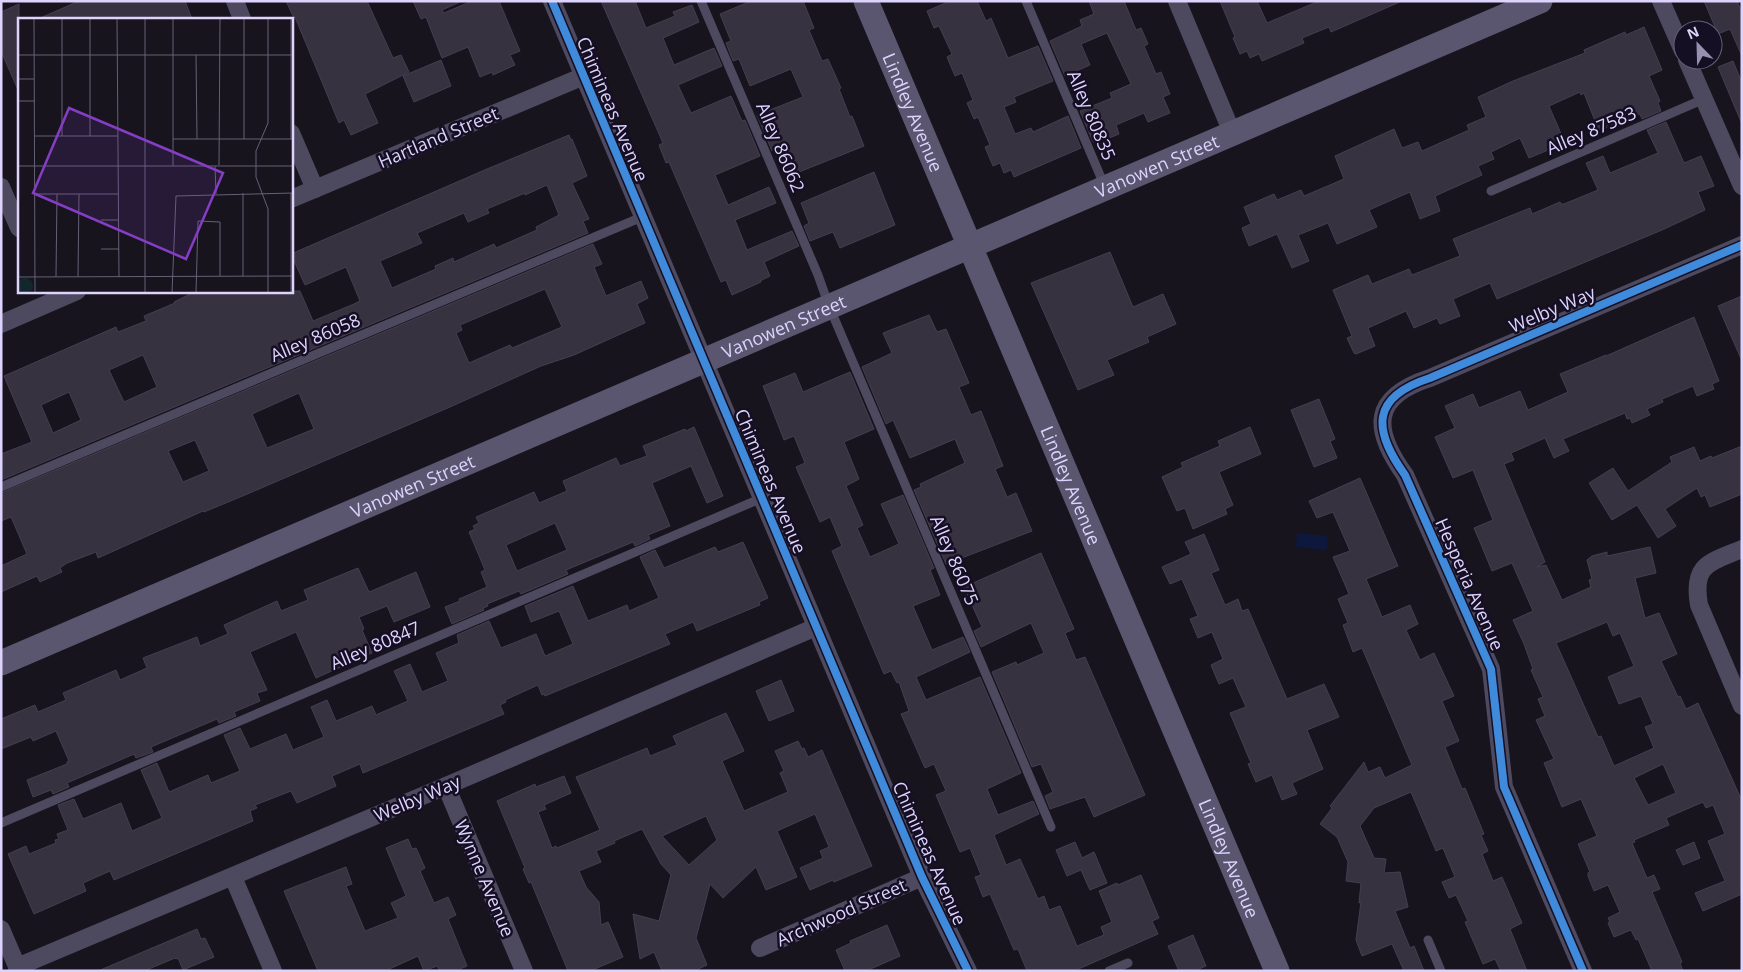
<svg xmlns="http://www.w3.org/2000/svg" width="1743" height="972" viewBox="0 0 1743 972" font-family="'Open Sans',sans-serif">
<rect width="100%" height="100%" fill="#17141e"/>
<!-- water -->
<polygon fill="#0d183c" points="1297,533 1328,536 1327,550 1296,547"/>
<!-- building -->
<g fill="#363240" stroke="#443e52" fill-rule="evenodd">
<polygon points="79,1 185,1 192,19 38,19"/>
<polygon points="286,1 367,1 393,58 401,55 409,72 365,94 378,123 351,135 344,120 339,123 295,17 294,18"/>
<polygon points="413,1 462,1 442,10 444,13 472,1 499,1 520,51 510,55 515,65 493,75 492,72 480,77 468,47 442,58 426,17 421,19"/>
<polygon points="601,1 635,1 646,28 675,16 673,12 692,5 699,22 663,38 674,65 714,48 722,66 678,85 691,113 731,96 742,121 745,120 760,156 715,175 728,205 769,187 776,203 735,220 747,250 792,231 799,246 764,262 770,276 760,281 761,282 732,295 726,280 721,282 669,162 666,163 659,145 663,143"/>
<polygon points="751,1 803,1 814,28 809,30 822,61 828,59 841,88 839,89 850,117 852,116 864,146 789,176 778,149 772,151 757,115 803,97 791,69 750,86 739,59 733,61 726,43 731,41 720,14"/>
<polygon points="950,1 977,1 986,21 991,18 1008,58 1038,46 1053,81 1014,97 1016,102 1004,107 1015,134 1031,128 1033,132 1068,116 1081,148 1014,177 1011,170 1004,173 1000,163 993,166 985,147 990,145 978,117 974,119 967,103 973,100 962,73 955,76 947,57 952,54 939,26 934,28 927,11"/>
<polygon points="1089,1 1124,1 1136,30 1141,28 1148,44 1144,46 1156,74 1161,72 1170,94 1163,97 1170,113 1148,122 1144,113 1116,125 1119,134 1102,141 1101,139 1093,142 1080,111 1112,98 1110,93 1131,84 1107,33 1081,44 1090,65 1065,76 1050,41 1082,26 1080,20 1094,14"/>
<polygon points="1220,1 1257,1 1267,23 1319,1 1402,1 1331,32 1329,27 1302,38 1304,43 1262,61 1259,54 1250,58 1247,51 1240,54 1233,38 1235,37"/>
<polygon points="1704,1 1737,1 1742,13 1742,56 1730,29 1718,34"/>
<polygon points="19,4 19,92 1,51 1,12"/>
<polygon points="1644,27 1662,70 1649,76 1660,101 1658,103 1661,111 1642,119 1640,114 1599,131 1584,93 1581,95 1580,92 1549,106 1565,143 1529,158 1520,138 1491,152 1494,159 1478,166 1482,175 1435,196 1440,211 1420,219 1410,192 1369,210 1377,227 1337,244 1328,223 1298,235 1309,261 1292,268 1277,234 1249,246 1242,228 1251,224 1244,207 1274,194 1277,200 1301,190 1304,196 1344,179 1335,156 1394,129 1402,148 1418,142 1422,151 1469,130 1467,125 1486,117 1478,97 1513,81 1585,53 1584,50 1625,32 1626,35"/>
<polygon points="441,60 451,86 414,102 403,76"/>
<polygon points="1733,61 1742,83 1742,124 1718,67"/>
<polygon points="1666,122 1684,163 1701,156 1714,186 1698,192 1705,210 1662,230 1497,299 1490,283 1453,299 1460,316 1440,324 1437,318 1414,328 1406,311 1368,328 1375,346 1356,354 1354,353 1347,338 1352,336 1333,290 1368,275 1372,284 1409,269 1412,275 1460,256 1453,239 1530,208 1532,214 1560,202 1561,204 1564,204 1598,190 1586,163 1603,156 1610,173 1658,153 1647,130"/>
<path d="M569,135L571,140L572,139L587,176L572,183L589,219L583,221L588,233L1,480V454L32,442L4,376L116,327L118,332L146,321L144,316L175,303L174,302L196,291H300L313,321L354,304L360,301L346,267L305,285L291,254L487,169ZM547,185L559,215L536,227L537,230L496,248L494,244L454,262L453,258L435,266L436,269L392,288L380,261L422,243L417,233L464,213L468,222L489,213L487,209L525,193V195ZM143,355L157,387L124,402L109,370ZM69,392L81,420L53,433L41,405Z"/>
<polygon points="874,172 895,225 840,248 833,232 810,241 804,226 809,223 801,203"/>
<path d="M593,244L602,264L594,267L606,296L641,281L648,298L637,304L645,323L574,355L541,366L450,407L245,495L204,512L203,511L98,558L96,552L67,563L60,568L62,572L40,582L37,576L1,592V566L27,554L11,517L1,521V493ZM545,289L562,327L512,348L510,345L469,363L456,333L462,330L460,325ZM299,393L314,429L267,448L252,414ZM195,440L209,471L183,482L168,451Z"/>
<polygon points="1110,252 1133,307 1163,294 1176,324 1147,337 1149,342 1107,360 1114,375 1078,390 1031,283"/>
<polygon points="1742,296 1742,361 1718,306"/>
<polygon points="929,315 937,332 946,329 969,383 959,387 971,415 981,411 1003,466 995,469 1007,497 1016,493 1032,531 946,564 914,490 921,487 920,484 965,463 955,439 910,458 893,420 886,424 862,367 892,353 883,333"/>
<path d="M1694,317L1719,381L1712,384L1714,389L1697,396L1693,386L1662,399L1663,402L1647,409L1650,415L1632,423L1630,418L1627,419L1625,413L1563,439L1569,451L1554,458L1545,438L1511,453L1514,460L1504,464L1545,562L1537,567L1546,565L1562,600L1591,587L1589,580L1592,579L1587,560L1592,556L1607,552V556L1650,547L1656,573L1635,578L1645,618L1659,613L1677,654L1661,661L1678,697L1680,696L1686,709L1698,703L1742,801V894L1703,911L1695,893L1725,881L1708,841L1725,834L1713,805L1706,808L1703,802L1666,818L1669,825L1634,840L1635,842L1632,843L1647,878L1654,875L1660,889L1652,892L1682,962L1680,963L1683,971H1652L1638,939L1636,940L1631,930L1614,937L1608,923L1610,922L1608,918L1620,912L1608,885L1594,891L1588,876V873L1590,872L1578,844L1597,836L1581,799L1562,807L1544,763L1554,759L1536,720L1545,716L1538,699L1543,697L1531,670L1533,669L1524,644L1513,620L1533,611L1512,563L1492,571L1480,542L1474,528L1493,520L1473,470L1453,478L1435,437L1455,428L1445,406L1473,394L1479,408L1520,391L1528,410L1568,392L1560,374L1606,355V356ZM1607,622L1613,636L1620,633L1634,666L1608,677L1619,704L1641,696L1653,724L1645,727L1654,748L1614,766L1601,736L1598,737L1556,643ZM1663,764L1676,793L1648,805L1634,778Z"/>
<polygon points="850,372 874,429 844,442 859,479 846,486 863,525 857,528 870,557 899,544 881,504 903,495 934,568 930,570 940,595 913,606 932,650 963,637 970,652 916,677 926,700 980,677 1021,773 987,789 998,815 1033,801 1039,814 994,835 1006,865 1020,859 1038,899 1044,896 1049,910 1060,906 1077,946 1104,935 1101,927 1112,922 1099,891 1117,883 1118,885 1141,875 1159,918 1152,921 1158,934 1074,971 1027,971 1018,949 1014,950 990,894 983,897 975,877 981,875 970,848 960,852 936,795 946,791 934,764 925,768 901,714 909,711 899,682 897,683 891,671 884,674 832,551 842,546 830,517 820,522 796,467 805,463 794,436 784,440 763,386 795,373 803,392"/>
<polygon points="1319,399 1335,439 1330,441 1337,458 1314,467 1291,410"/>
<path d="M694,427L723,496L707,503L691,466L652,483L670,526L648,535L650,539L635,546L633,542L566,570L568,574L521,594L519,591L487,604L488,606L483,608L484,610L452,624L445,607L460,601L459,599L487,587L481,572L485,570L469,532L475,529L473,526L479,523L476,517L534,492L539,503L567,491L563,481L616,458L620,466L647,456L643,446L685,429L686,431ZM555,523L567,550L517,571L506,545Z"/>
<polygon points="1250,427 1261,454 1219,472 1233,505 1225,509 1227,514 1193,529 1185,508 1177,511 1162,477 1183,467 1181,463 1220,446 1218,441"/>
<polygon points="1742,446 1742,494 1710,507 1705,495 1701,497 1697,488 1665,509 1676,526 1658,538 1637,505 1612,520 1589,483 1613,468 1628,491 1672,462 1670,457 1694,447 1700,461 1711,456 1712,458"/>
<polygon points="1360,478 1398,566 1366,579 1382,617 1410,605 1418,624 1406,630 1420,660 1434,653 1454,696 1442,701 1459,741 1445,747 1462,789 1465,788 1484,834 1481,835 1488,851 1482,854 1493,881 1502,877 1522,923 1510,929 1527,971 1501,971 1495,959 1483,964 1465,922 1468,921 1456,895 1449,898 1442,882 1455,877 1443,848 1436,851 1411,792 1374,808 1360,826 1374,858 1386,859 1384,873 1400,872 1408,907 1395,911 1410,948 1414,946 1424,971 1404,971 1392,944 1362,956 1356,940 1361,902 1359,903 1361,883 1346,881 1348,862 1337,837 1320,824 1332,808 1330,806 1364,762 1368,772 1380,767 1385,778 1412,765 1362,648 1353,652 1343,625 1348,623 1338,599 1349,594 1333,557 1350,551 1333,512 1317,518 1309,501"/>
<polygon points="1204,534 1219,570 1211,573 1225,605 1238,599 1242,611 1248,609 1287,699 1324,684 1339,717 1307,730 1323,769 1292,783 1297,794 1282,800 1272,775 1256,782 1248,764 1251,763 1230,713 1246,707 1233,678 1219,684 1211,665 1223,659 1212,632 1198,638 1190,619 1198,616 1182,579 1170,584 1162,567 1191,554 1185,542"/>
<polygon points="743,542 768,598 759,602 760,605 697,631 693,622 665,634 670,644 545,696 544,694 542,695 538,685 505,700 506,702 500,705 504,714 363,773 360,764 332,776 336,786 297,803 291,791 255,805 257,808 250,811 253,821 114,880 110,871 83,883 86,891 34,914 8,854 26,846 29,854 56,843 55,840 59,839 57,834 68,830 58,805 74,799 83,819 121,803 132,831 162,818 141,770 157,763 169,792 208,775 211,783 240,771 224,735 240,728 250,749 286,734 293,750 324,737 311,707 327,700 336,721 372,706 376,715 378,714 408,701 394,671 410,664 422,692 448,681 436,653 459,643 457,635 489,621 501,648 536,634 545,656 573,644 559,611 531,622 525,606 573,586 588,621 627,605 629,611 659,598 640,557 655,550 664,568 715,547 718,552"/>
<polygon points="1041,553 1074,629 1065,633 1076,660 1085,657 1145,795 1094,817 1085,797 1050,809 1045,796 1053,792 1041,764 1032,767 992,672 1016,662 1017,665 1044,653 1031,623 981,647 974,631 982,627 964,587"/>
<polygon points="358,568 369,592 416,572 430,607 394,622 387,606 359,617 364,629 362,630 372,653 316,678 296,632 250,652 267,690 257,693 260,701 234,712 236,716 219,723 217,719 151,747 153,752 136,758 134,754 67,783 69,787 53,794 51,790 33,797 27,780 67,764 67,762 69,761 56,731 33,741 31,737 1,749 1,719 35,705 38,712 66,700 63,693 116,670 120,680 147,668 143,658 197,637 200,646 228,634 224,625 277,601 281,611 308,600 304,590"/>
<polygon points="781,680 794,711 769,721 756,691"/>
<path d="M726,713L744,751L722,761L744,811L788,792L780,773L784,771L775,751L798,741L802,749L804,748L808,757L822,750L872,866L834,882L833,880L810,890L800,868L823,858L820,851L829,847L815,814L777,831L797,877L766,890L756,867L723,898L710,884L696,938L707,965L694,971H662L654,952L640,959L633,914L659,921L671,875L661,864L642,829L614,841L615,843L596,851L601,862L579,871L586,887L599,902L601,925L608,922L623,957L590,971H568L531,882L529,883L523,869L525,868L497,801L535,784L536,787L564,776L571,793L544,805L546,809L538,812L552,848L556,846L557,848L600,830L576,777L647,748L650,756L677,745L673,736ZM706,816L717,840L689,865L662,836Z"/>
<polygon points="408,839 412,849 416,848 425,868 420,871 434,903 448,897 456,915 448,919 467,966 456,971 440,971 437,966 424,971 418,956 385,971 318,971 284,891 346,867 352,884 346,886 365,931 398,918 391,903 406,896 386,848"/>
<polygon points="1075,842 1082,858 1094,852 1107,883 1090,890 1081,870 1067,876 1056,850"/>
<polygon points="1694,842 1700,858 1683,865 1676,850"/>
<polygon points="887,925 900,956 866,971 845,971 836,950 851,943 850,941"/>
<polygon points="197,929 201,939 205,938 214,957 183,970 178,958 176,959 175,958 144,971 98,971"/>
<polygon points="1193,935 1206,966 1194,971 1179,971 1168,946"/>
</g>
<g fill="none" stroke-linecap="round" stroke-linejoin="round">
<!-- service -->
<g stroke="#4d495f" stroke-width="9">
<polyline points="701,1 818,275 829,306 1051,827"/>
<polyline points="1026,1 1105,187"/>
<polyline points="1491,191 1704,99"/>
<polyline points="1,487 642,217"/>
<polyline points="1,823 762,498"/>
<polyline points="1428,940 1441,971"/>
<polyline points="1109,971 1128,963"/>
</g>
<!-- minor -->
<g stroke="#4d495f" stroke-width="18">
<polyline points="235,1 242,19"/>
<polyline points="552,1 922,877 968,971"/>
<polyline points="1177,1 1233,135"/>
<polyline points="1661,1 1683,51"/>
<polyline points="1687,60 1742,186"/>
<polyline points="291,133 315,189"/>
<polyline points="1,187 19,228"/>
<polyline points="291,199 584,76"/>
<polyline points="1,324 77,291"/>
<path d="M1742,549C1709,563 1692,564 1699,605L1742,706"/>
<polyline points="446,786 524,971"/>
<polyline points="233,877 273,971"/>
<polyline points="1,929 19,971"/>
<polyline points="760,948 922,877"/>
<polyline points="17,967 446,786 816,627"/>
<path d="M1583,971L1504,787L1491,669L1405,475C1372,429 1371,397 1430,378L1742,245"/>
</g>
<!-- secondary -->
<g stroke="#5a5670" stroke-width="25">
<path id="s1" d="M866,1L1277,971"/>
<path id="s2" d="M1,663L1540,1"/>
</g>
<!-- cycleway casing -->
<g stroke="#150f23" stroke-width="11">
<g id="cycleway">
<polyline points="552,1 922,877 968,971"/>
<path d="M1583,971L1504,787L1491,669L1405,475C1372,429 1371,397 1430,378L1742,245"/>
</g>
</g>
<!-- cycleway -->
<use href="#cycleway" stroke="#408adc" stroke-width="8"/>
</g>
<g text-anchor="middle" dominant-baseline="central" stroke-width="5" stroke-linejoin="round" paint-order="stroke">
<!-- street labels -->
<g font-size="18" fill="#ddd3fd" stroke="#150f23">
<text transform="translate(613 109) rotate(67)">Chimineas Avenue</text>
<text stroke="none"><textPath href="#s1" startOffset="121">Lindley Avenue</textPath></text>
<text transform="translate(1092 115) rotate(67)">Alley 80835</text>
<text transform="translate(1591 130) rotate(-23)">Alley 87583</text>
<text transform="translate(438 137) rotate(-23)">Hartland Street</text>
<text transform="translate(781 147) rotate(67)">Alley 86062</text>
<text stroke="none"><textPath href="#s2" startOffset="1258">Vanowen Street</textPath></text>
<text transform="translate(1552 309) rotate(-23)">Welby Way</text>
<text stroke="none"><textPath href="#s2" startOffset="852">Vanowen Street</textPath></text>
<text transform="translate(315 337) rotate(-23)">Alley 86058</text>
<text transform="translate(771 481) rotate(67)">Chimineas Avenue</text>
<text stroke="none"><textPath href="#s2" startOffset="448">Vanowen Street</textPath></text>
<text stroke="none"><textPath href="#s1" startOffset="526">Lindley Avenue</textPath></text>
<text transform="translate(955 560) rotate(67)">Alley 86075</text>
<text transform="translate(1470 584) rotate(66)">Hesperia Avenue</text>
<text transform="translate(375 645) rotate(-23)">Alley 80847</text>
<text transform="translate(417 798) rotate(-23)">Welby Way</text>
<text transform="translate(930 853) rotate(66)">Chimineas Avenue</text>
<text stroke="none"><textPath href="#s1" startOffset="931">Lindley Avenue</textPath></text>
<text transform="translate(485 878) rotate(67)">Wynne Avenue</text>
<text transform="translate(841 912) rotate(-24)">Archwood Street</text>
</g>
</g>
<!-- overview -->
<g transform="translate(18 18)">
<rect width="275" height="275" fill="#17141e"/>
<path d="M-1 268a8 8 0 1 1 16 0a8 8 0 1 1-16 0Z" fill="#13272a"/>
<path fill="none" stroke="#666077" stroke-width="1" d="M16,0L17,275M44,0V118M72,0V118M99,0L101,259M127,0V275M155,0V148M226,0V121M250,0V105L238,133V159L250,191V275M0,37H275M178,37L179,121M0,61H16M0,83H17M17,118H100M155,121H275M273,121V0M201,147L202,0M0,148H275M197,148L198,176M273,175V275M17,176H100M83,202H100M83,231H101M225,258V175M0,259L275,258M38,259L39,176M60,259L61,176M154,275L158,178L275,175M178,275L180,203L202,204V258"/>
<path fill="#853dc5" fill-opacity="0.15" stroke="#853dc5" stroke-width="2.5" d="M51,90L205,155L168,241L15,175Z"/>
<rect width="275" height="275" fill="none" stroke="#ddd3fd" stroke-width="2.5"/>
</g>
<!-- border -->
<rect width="1743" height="972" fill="none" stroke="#ddd3fd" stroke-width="5"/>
<!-- north arrow -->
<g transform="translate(1698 45) rotate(337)"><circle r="24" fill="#150f23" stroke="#655d7a"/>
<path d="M0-4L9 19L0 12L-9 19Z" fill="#9890af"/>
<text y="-8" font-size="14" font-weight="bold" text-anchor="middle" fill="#ddd3fd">N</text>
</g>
</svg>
